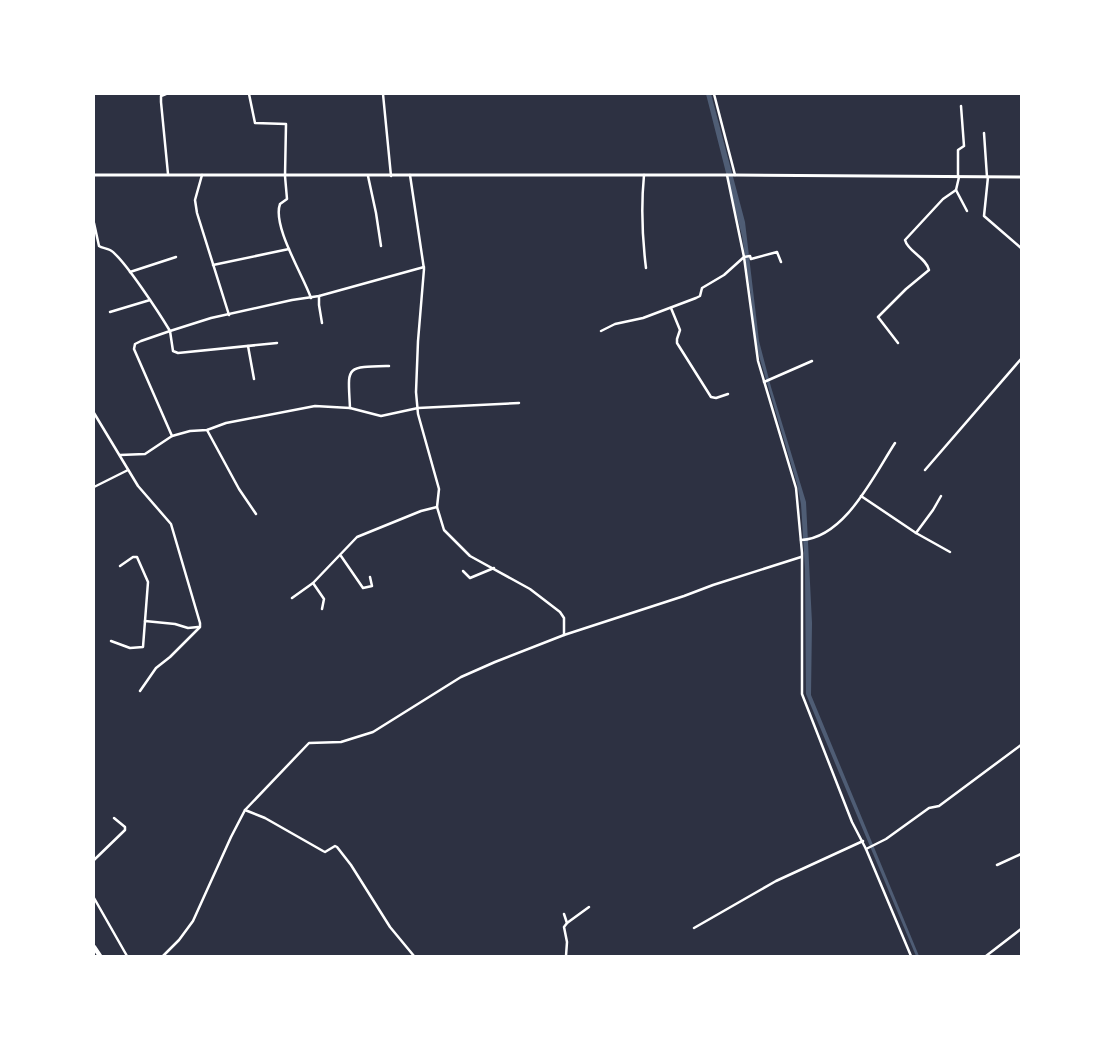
<svg xmlns="http://www.w3.org/2000/svg" width="1115" height="1050" viewBox="0 0 1115 1050" font-family="'Fira Sans',sans-serif">
<rect width="100%" height="100%" fill="#2d3142"/>
<!-- water -->
<polygon fill="#4f5d75" points="706,94 711,94 745,222 759,341 771,387 806,502 812,623 811,695 919,956 916,956 806,694 805,569 801,504 797,484 759,356 754,333 751,297 742,236"/>
<g fill="none" stroke-linecap="round" stroke-linejoin="round">
<!-- minor -->
<g stroke="#fff" stroke-width="2.5">
<polyline points="166,94 161,96 161,102 168,174"/>
<path d="M249,94L255,123L286,124L285,176L287,199L280,204C272,226 303,275 311,298"/>
<polyline points="383,94 391,176"/>
<polyline points="714,94 735,175"/>
<polyline points="984,133 987,177"/>
<polyline points="202,175 195,200 197,213 229,315"/>
<polyline points="410,175 424,269 418,341 416,392 418,414 439,489 437,507 444,530 470,556 530,589 560,612 564,618 564,635"/>
<path d="M644,175C641,206 642,236 646,268"/>
<polyline points="727,175 744,257 758,361 796,488 802,553 802,694 852,822 866,849 911,956"/>
<polyline points="368,176 376,213 381,246"/>
<polyline points="958,177 958,150 964,146 961,106"/>
<polyline points="959,177 956,190 967,211"/>
<polyline points="988,177 984,216 1021,248"/>
<path d="M94,223L99,246C102,248 106,248 110,250C123,257 161,316 170,331L211,318L292,300L319,296L424,267"/>
<polyline points="213,265 289,249"/>
<polyline points="130,272 176,257"/>
<polyline points="319,296 319,305 322,323"/>
<polyline points="671,308 680,330 677,339 677,343 711,397 716,398 728,394"/>
<polyline points="110,312 150,300"/>
<polyline points="601,331 615,324 643,318 696,298 700,296 702,288 724,275 744,257 750,256 751,259 777,252 781,262"/>
<path d="M898,343L878,317L906,289L929,270C926,257 908,252 905,240L943,199L956,190"/>
<polyline points="248,346 254,379"/>
<polyline points="764,382 812,361"/>
<path d="M350,408C348,366 344,367 389,366"/>
<polyline points="94,413 138,486 171,524 200,623 200,627 170,657 156,668 140,691"/>
<polyline points="207,430 239,489 256,514"/>
<polyline points="172,436 190,431 207,430 226,423 315,406 350,408 381,416 418,408 519,403"/>
<polyline points="120,455 145,454 172,436 134,349 135,344 141,341 170,331 173,351 178,353 277,343"/>
<polyline points="925,470 1021,359"/>
<polyline points="94,487 128,470"/>
<polyline points="861,496 916,533 950,552"/>
<polyline points="916,533 933,510 941,496"/>
<path d="M801,540C845,538 874,475 895,443"/>
<polyline points="341,556 363,588 372,586 370,577"/>
<polyline points="120,566 133,557 137,557 148,582 145,621"/>
<polyline points="463,571 470,578 494,568"/>
<polyline points="313,583 324,599 322,609"/>
<polyline points="292,598 313,583 357,537 421,511 437,507"/>
<polyline points="111,641 130,648 143,647 145,621 175,624 188,628 198,627"/>
<polyline points="245,810 265,818 323,851 325,852 335,846 337,847 351,865 390,927 414,956"/>
<polyline points="866,849 886,839 929,808 939,806 1021,745"/>
<polyline points="94,860 125,830 125,827 114,818"/>
<polyline points="997,865 1021,854"/>
<polyline points="94,898 127,956"/>
<polyline points="564,914 567,923 564,927 567,942 566,956"/>
<polyline points="567,923 589,907"/>
<polyline points="694,928 776,881 863,841"/>
<polyline points="163,956 179,940 193,921 231,837 245,810 309,743 341,742 373,732 461,677 495,662 564,635 684,596 713,585 801,557"/>
<polyline points="986,956 1021,929"/>
</g>
<!-- tertiary -->
<polyline stroke="#fff" stroke-width="3" points="94,175 735,175 1021,177"/>
<!-- motorway -->
<polyline stroke="#fff" stroke-width="4.5" points="94,947 100,956"/>
</g>
<!-- border -->
<rect width="1115" height="1050" fill="none" stroke="#ffffff" stroke-width="190"/>
</svg>
